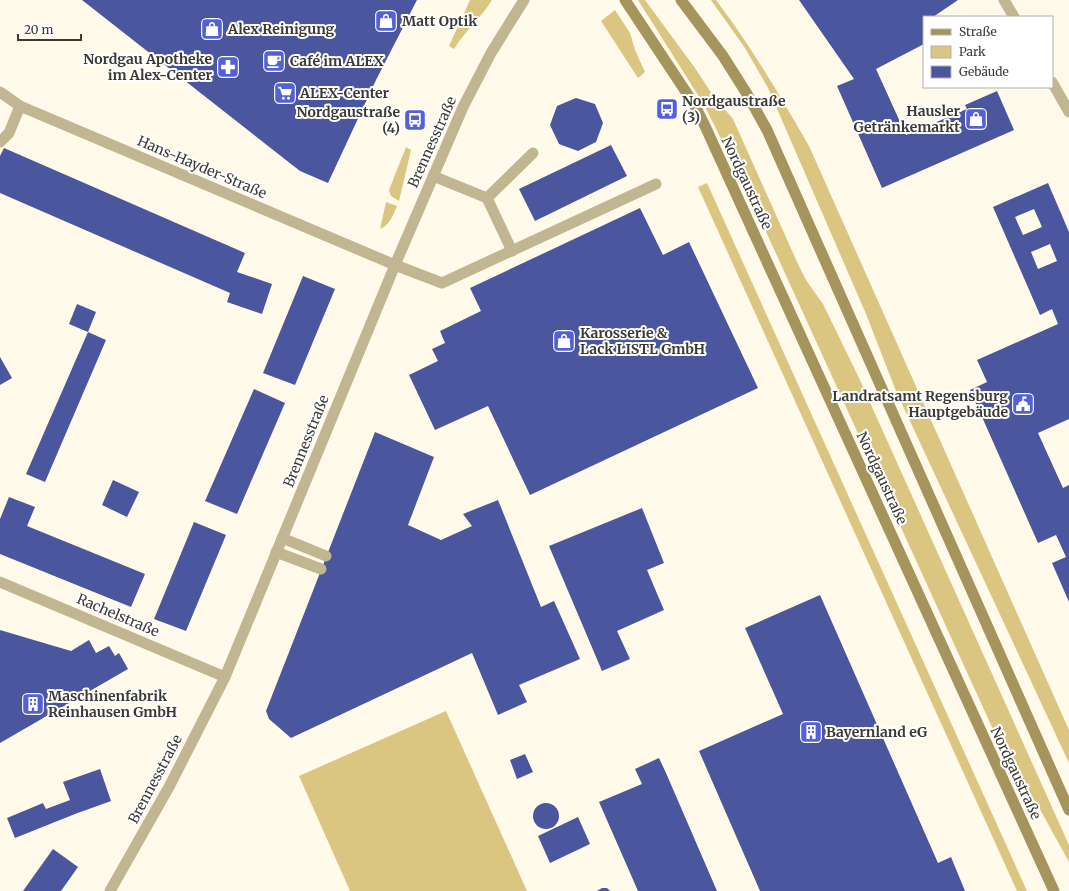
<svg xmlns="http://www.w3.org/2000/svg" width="1069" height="891" viewBox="0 0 1069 891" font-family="Merriweather,serif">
<rect width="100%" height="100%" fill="#fffaea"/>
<!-- green -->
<g fill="#dbc681">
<path d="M470,0H492C481,18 465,31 454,49L449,46Z"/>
<polygon points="638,0 645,0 695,68 714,97 733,119 798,264 806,280 823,304 859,378 1069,845 1069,862 1037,804 1007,760 747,190 703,103"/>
<path d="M711,0H716C751,46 780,96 809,146L1069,730V763L896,391L866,314L768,88L745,48Z"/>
<polygon points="615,10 630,33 635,50 645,72 638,78 601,21"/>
<polygon points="406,147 411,150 399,201 391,196 389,190"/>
<polygon points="707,183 1027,891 1017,891 698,187"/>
<path d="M386,202L397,206C393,215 390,225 380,229Z"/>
<polygon points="446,711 527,891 350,891 299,776"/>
</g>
<!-- building -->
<g fill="#4a569d" fill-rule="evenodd">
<polygon points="82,0 417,0 376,80 328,183 300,171"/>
<polygon points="799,0 958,0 933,17 924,17 924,44 876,69 906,135 967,109 965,105 997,91 1014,130 882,188 837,86 854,79"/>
<polygon points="576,98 595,104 603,123 596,142 578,151 559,144 550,125 557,106"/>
<polygon points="611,145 627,176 535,221 519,189"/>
<polygon points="4,148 245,253 237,272 272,284 262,314 227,302 230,293 0,193 0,156"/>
<path d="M1048,183L1069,232V419L1038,433L1063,488L1069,485V602L1052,563L1066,557L1056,535L1038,543L970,390L987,382L977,360L1058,324L1052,309L1040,315L993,207ZM1034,209L1042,227L1023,235L1015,217ZM1050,244L1057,261L1038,269L1031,252Z"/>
<polygon points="640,208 663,255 689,242 758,388 530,495 488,406 435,430 409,375 438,361 432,349 445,343 440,331 481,311 470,288"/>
<polygon points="303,276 335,289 295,385 263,373"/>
<polygon points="77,304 96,312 88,332 69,324"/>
<polygon points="88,332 106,340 45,482 26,474"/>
<polygon points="0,357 12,378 0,385"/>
<polygon points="254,389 285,403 237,514 205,501"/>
<polygon points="375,432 434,457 408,525 441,540 472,526 463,514 498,500 541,607 554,601 580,659 519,685 527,702 498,715 472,653 291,738 269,719 266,711"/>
<polygon points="113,480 139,492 127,517 102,505"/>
<polygon points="9,497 35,507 27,526 145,574 131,607 0,554 0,519"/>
<polygon points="642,508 664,563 647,570 664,610 617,631 630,659 602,671 549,546"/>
<polygon points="194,522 226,535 186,631 154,619"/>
<polygon points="820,595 938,863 951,857 965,891 760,891 699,751 783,714 745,628"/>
<polygon points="0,630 71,651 89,640 96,653 109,646 115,656 119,653 128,669 0,743"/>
<polygon points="525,754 533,772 517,779 510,760"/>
<polygon points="659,758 666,773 717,891 638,891 599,802 642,784 635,769"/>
<polygon points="100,769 111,801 75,814 15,838 7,818 43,803 46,809 70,800 63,782"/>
<circle cx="546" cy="816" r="13"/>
<polygon points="578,817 590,844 550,863 538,836"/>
<polygon points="53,849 78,867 61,891 23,891"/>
<polygon points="602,888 607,888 610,891 597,891"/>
</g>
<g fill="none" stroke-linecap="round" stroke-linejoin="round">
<!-- service -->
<g stroke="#c1b691" stroke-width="11">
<polyline points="0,142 9,133 20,106"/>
<polyline points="433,176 487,198 512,251"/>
<polyline points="487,198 533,153"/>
<polyline points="395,265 442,283 656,184"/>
<polyline points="282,538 326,556"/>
<polyline points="276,552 321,569"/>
</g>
<!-- minor -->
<g stroke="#c1b691" stroke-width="11">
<polyline points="1004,0 1014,17"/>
<polyline points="1052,82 1069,112"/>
<polyline points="0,92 20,106 395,265"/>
<polyline points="0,582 225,677"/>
</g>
<!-- tertiary -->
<polyline stroke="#c1b691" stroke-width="11" points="110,891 169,787 225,677 395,265 463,107 491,53 524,0"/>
<!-- secondary -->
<g stroke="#a5945c" stroke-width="11">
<polyline points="625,0 694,104 705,126 1054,891"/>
<polyline points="681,0 723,56 747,94 767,130 1069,810"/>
</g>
</g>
<!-- icons -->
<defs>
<g id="shop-square" transform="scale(1.15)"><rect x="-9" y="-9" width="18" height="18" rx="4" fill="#5360d7" stroke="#fff"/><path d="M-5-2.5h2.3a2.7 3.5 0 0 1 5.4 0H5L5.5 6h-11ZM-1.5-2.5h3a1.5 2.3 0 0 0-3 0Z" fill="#fff"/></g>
<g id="cafe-square" transform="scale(1.15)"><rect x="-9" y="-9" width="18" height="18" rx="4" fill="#5360d7" stroke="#fff"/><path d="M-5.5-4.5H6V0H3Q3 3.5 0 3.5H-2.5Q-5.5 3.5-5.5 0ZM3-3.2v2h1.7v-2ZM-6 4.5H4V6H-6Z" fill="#fff"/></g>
<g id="pharmacy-square" transform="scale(1.15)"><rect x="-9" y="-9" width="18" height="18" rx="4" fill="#5360d7" stroke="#fff"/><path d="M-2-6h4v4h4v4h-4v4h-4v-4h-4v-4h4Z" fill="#fff"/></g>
<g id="supermarket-square" transform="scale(1.15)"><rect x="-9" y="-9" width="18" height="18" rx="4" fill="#5360d7" stroke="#fff"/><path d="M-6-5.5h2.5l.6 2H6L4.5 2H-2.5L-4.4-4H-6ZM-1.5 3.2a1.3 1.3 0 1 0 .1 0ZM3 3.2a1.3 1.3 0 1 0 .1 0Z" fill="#fff"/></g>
<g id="bus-square" transform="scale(1.15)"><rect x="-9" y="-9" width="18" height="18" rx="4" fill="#5360d7" stroke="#fff"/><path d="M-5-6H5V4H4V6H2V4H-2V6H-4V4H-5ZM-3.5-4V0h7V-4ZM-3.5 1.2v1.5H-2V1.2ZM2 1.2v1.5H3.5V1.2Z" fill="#fff"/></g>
<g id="civic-square" transform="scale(1.15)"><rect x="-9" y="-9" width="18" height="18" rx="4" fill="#5360d7" stroke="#fff"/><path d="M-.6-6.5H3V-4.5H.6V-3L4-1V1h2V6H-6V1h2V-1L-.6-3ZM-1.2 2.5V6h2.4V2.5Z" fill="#fff"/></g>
<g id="building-square" transform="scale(1.15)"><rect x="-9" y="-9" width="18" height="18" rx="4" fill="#5360d7" stroke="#fff"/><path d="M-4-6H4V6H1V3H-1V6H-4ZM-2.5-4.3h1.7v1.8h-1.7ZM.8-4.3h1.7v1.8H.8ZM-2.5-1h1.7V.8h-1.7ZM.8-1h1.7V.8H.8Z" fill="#fff"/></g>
</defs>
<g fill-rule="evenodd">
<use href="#shop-square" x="386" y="21"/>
<use href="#shop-square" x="212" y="29"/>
<use href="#cafe-square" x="274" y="61"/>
<use href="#pharmacy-square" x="228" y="67"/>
<use href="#supermarket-square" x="285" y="93"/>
<use href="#bus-square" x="667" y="109"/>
<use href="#shop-square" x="976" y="119"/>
<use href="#bus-square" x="415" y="120"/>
<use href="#shop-square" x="564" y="341"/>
<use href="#civic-square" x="1023" y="404"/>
<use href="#building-square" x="33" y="704"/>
<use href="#building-square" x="811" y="732"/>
</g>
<g text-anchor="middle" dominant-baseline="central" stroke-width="4" stroke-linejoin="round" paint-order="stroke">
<!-- poi labels -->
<g font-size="14" font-weight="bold" fill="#3b3933" stroke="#fff" text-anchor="start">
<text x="402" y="21">Matt Optik</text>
<text x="228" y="29">Alex Reinigung</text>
<text x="212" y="59" text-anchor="end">Nordgau Apotheke<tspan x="212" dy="16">im Alex-Center</tspan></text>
<text x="290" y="61">Café im ALEX</text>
<text x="300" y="93">ALEX-Center</text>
<text x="682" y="101">Nordgaustraße<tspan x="682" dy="16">(3)</tspan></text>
<text x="960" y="111" text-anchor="end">Hausler<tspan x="960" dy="16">Getränkemarkt</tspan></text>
<text x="400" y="112" text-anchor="end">Nordgaustraße<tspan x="400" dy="16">(4)</tspan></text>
<text x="580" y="333">Karosserie &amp;<tspan x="580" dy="16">Lack LISTL GmbH</tspan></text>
<text x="1008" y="396" text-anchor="end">Landratsamt Regensburg<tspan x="1008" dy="16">Hauptgebäude</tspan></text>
<text x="48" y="696">Maschinenfabrik<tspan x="48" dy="16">Reinhausen GmbH</tspan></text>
<text x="826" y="732">Bayernland eG</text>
</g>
<!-- street labels -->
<g font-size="14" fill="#3b3933" stroke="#fff">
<text transform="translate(432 142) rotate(-66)">Brennesstraße</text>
<text transform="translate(202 167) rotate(23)">Hans-Hayder-Straße</text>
<text transform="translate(747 183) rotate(65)">Nordgaustraße</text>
<text transform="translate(306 441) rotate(-68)">Brennesstraße</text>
<text transform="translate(882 478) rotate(65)">Nordgaustraße</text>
<text transform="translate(118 615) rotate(23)">Rachelstraße</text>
<text transform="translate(1016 773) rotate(65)">Nordgaustraße</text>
<text transform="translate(155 779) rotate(-62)">Brennesstraße</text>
</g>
</g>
<!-- legend -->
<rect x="923" y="16" width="130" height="72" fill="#ffffff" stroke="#b1b0ad"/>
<rect x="931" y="29" width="20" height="6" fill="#a5945c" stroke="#b1b0ad"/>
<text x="959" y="36" font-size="12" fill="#3b3933">Straße</text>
<rect x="931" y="46" width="20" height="12" fill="#dbc681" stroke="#b1b0ad"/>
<text x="959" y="56" font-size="12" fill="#3b3933">Park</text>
<rect x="931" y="66" width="20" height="12" fill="#4a569d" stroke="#b1b0ad"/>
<text x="959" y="76" font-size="12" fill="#3b3933">Gebäude</text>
<!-- scale -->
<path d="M18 34v6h63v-6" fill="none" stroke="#3b3933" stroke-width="2"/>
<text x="24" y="34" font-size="12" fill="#3b3933" stroke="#ffffff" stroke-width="3" paint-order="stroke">20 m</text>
</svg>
